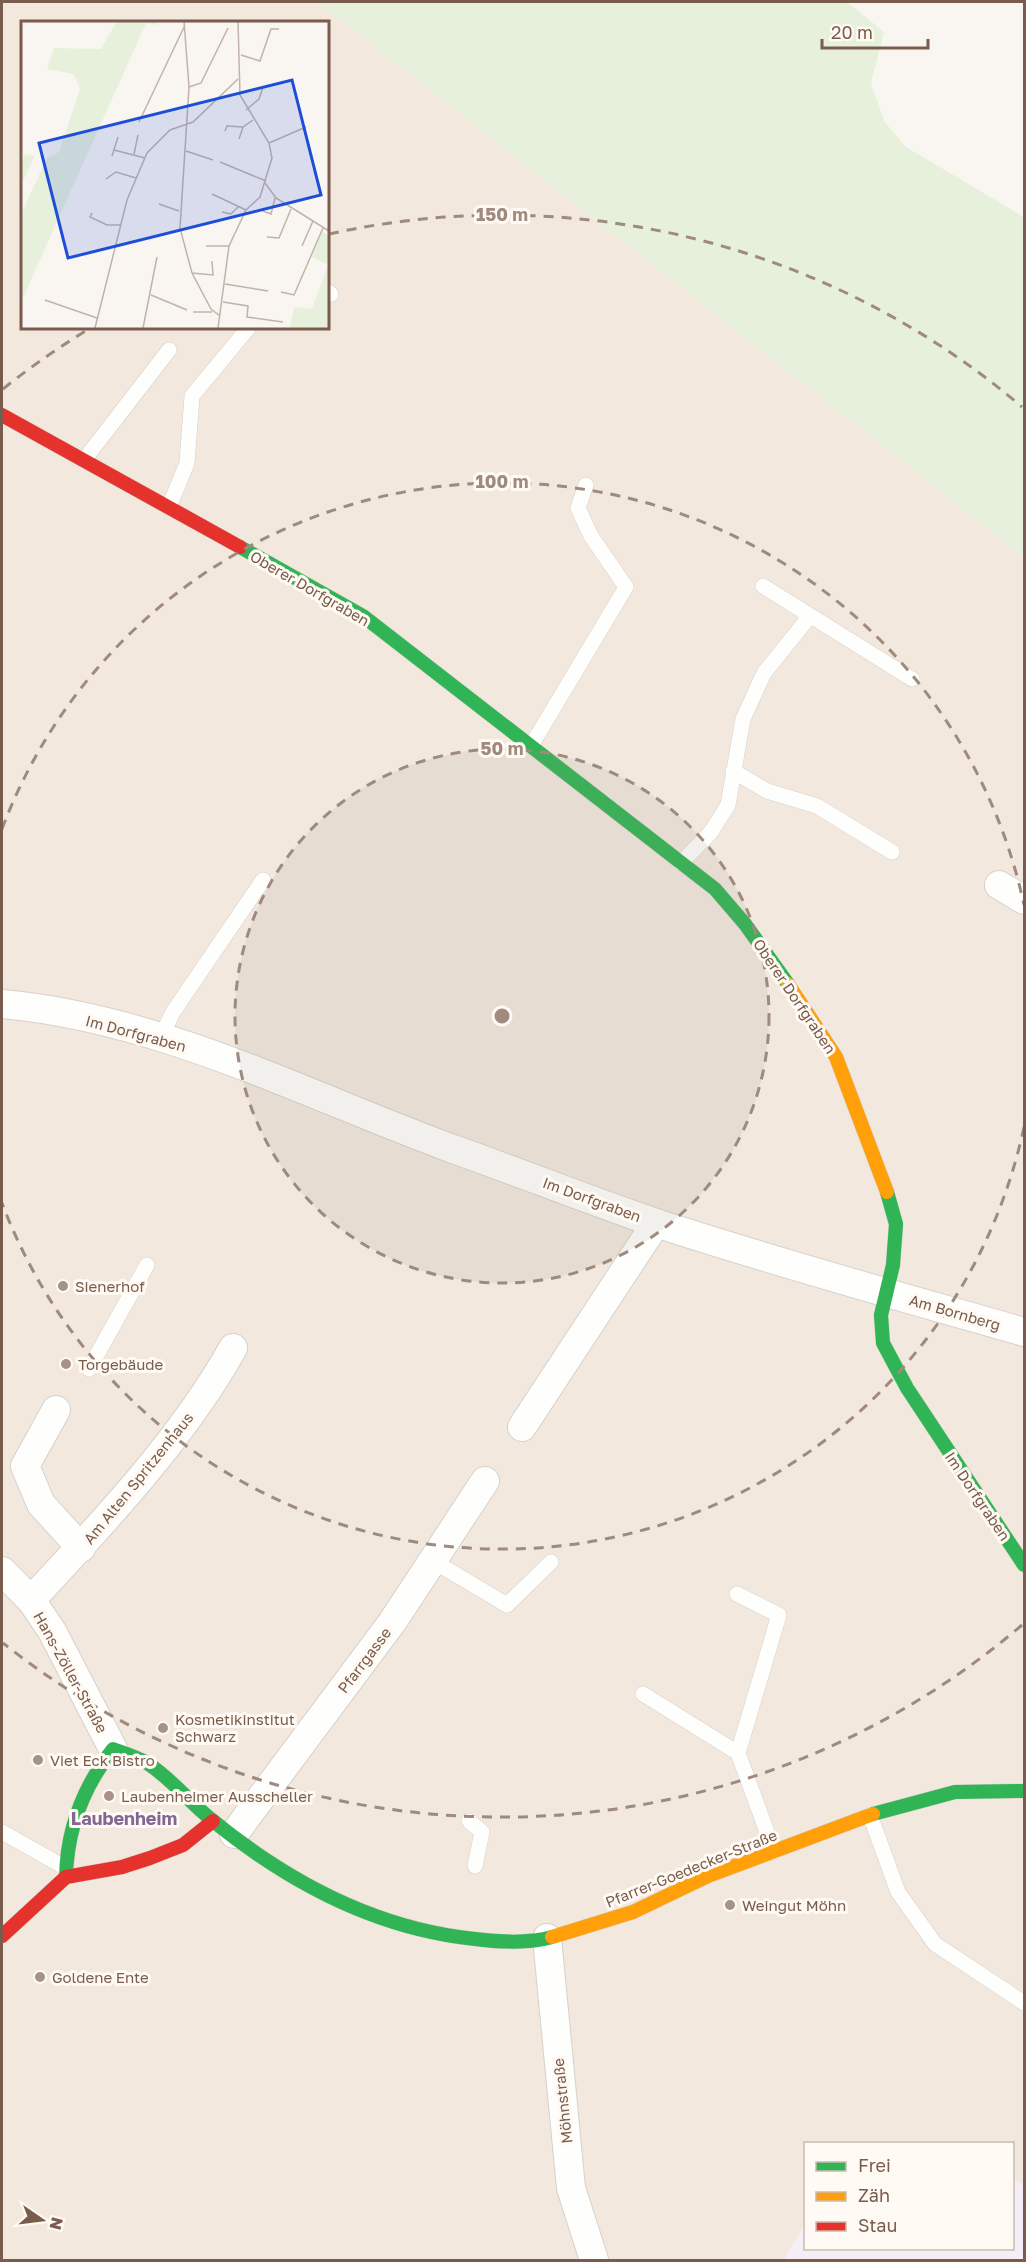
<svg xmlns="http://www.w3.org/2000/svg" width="1026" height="2262" viewBox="0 0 1026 2262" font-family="'Golos Text',sans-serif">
<rect width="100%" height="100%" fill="#f9f5f0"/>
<!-- residential -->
<path fill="#f2e8de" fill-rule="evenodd" d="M2,2H318L1024,557V2260H2ZM22,22H327V327H22ZM806,2144H1012V2248H806Z"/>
<!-- education -->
<polygon fill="#f6eef6" points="1013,2180 1024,2184 1024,2260 784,2260 805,2223 806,2248 1012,2248"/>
<!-- grass -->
<polygon fill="#e7f0db" points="318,2 847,2 884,32 871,83 884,121 906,147 1024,217 1024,557"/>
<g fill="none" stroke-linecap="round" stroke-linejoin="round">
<!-- lane casing -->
<g stroke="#d7d1cb" stroke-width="16">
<g id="lane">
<polyline points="327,291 331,294"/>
<polyline points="84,460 169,350"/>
<polyline points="169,507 187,463 192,396 249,327"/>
<polyline points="763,586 912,679"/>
<polyline points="531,746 626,587 591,536 578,508 586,485"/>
<polyline points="733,771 767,791 817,806 892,852"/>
<polyline points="681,863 711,832 728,805 743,719 764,673 810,616"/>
<polyline points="161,1037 173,1012 263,880"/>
<polyline points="89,1369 147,1265"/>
<polyline points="433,1561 507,1605 551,1562"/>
<polyline points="737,1594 779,1615 738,1753"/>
<polyline points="643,1694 738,1753 774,1851"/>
<polyline points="870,1815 898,1892 935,1944 1024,2003"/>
<polyline points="469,1821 482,1832 475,1866"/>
<polyline points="2,1832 66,1868"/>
</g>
</g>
<!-- street casing -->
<g stroke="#d7d1cb" stroke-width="30">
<g id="street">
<polyline points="999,885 1024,900"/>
<path d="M2,1004C160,1018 306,1095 453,1149C521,1173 588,1200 656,1223C778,1263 902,1297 1024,1332"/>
<polyline points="56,1410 25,1466 41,1504 81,1548"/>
<polyline points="522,1427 656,1223"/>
<polyline points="2,1571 31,1600 52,1631 113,1749"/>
<path d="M31,1600C102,1524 183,1438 233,1348"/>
<polyline points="234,1834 393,1621 485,1481"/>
<polyline points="547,1938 571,2188 594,2260"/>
</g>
</g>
<!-- fast casing -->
<g stroke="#d9d2cb" stroke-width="15">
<g id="fast">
<polyline points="240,547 363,616 715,889 745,924 788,984"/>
<polyline points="887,1192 896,1224 893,1265 881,1315 883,1343 907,1388 1024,1565"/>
<polyline points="873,1814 955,1792 1024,1791"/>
<path d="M66,1877C67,1828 83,1787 113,1749C124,1753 137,1757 147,1763C171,1778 190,1803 212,1820C288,1882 377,1929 475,1939C499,1942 528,1944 552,1937"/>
</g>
</g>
<!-- slow casing -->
<g stroke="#d9d2cb" stroke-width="15">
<g id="slow">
<polyline points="788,984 836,1057 887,1192"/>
<polyline points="552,1937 633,1912 708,1876 873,1814"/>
</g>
</g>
<!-- jam casing -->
<g stroke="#d9d2cb" stroke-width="15">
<g id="jam">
<polyline points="2,415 240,547"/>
<polyline points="2,1936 66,1877 122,1867 150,1858 183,1845 213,1821"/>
</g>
</g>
<!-- lane -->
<use href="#lane" stroke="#fefefd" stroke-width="15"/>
<!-- street -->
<use href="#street" stroke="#fefefd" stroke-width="28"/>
<!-- fast -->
<use href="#fast" stroke="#30b455" stroke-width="14"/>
<!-- slow -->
<use href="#slow" stroke="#ff9f0a" stroke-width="14"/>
<!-- jam -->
<use href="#jam" stroke="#e5322d" stroke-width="14"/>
</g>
<!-- distance rings -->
<circle cx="502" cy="1016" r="267" fill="#9f8a7d" fill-opacity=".12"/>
<g fill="none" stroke="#9f8a7d" stroke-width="3" stroke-dasharray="10 8">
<circle cx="502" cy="1016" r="267"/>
<path d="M1024 1127A534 534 0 0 1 2 1203M2 829A534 534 0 0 1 1024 905"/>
<path d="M1022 1625A801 801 0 0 1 3 1643M3 389A801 801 0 0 1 89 329M329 234A801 801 0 0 1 1022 407"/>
</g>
<!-- markers -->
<g fill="#a69286" stroke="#fffaf3" stroke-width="2">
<circle cx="63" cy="1286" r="6"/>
<circle cx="66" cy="1364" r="6"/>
<circle cx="163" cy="1728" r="6"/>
<circle cx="38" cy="1760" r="6"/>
<circle cx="109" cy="1796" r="6"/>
<circle cx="730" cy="1905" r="6"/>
<circle cx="40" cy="1977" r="6"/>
</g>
<g text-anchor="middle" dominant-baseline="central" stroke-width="6" stroke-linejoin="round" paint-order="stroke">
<!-- street labels -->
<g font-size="15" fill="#7a5c4d" stroke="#fffaf3">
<text transform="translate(310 588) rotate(30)">Oberer Dorfgraben</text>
<text transform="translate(795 996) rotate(56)">Oberer Dorfgraben</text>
<text transform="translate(136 1033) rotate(15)">Im Dorfgraben</text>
<text transform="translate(592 1199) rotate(20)">Im Dorfgraben</text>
<text transform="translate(955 1312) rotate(16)">Am Bornberg</text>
<text transform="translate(138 1478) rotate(-51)">Am Alten Spritzenhaus</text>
<text transform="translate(978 1496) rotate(56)">Im Dorfgraben</text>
<text transform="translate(364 1660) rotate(-53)">Pfarrgasse</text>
<text transform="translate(71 1672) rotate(61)">Hans-Zöller-Straße</text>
<text transform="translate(691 1868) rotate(-22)">Pfarrer-Goedecker-Straße</text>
<text transform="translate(562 2101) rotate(-96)">Möhnstraße</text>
</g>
<!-- poi labels -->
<g font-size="15" fill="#7a5c4d" stroke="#fffaf3" text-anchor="start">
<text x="75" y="1286">Sienerhof</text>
<text x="78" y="1364">Torgebäude</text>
<text x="175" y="1719">Kosmetikinstitut<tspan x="175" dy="17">Schwarz</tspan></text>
<text x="50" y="1760">Viet Eck Bistro</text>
<text x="121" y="1796">Laubenheimer Ausscheller</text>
<text x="742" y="1905">Weingut Möhn</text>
<text x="52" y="1977">Goldene Ente</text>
</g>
<!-- quarter labels -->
<g font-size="18" font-weight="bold" fill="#846695" stroke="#fffaf3">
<text x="124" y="1818">Laubenheim</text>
</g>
</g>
<!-- overview -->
<g transform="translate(21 21)">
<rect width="308" height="308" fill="#f9f5f0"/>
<path d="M96,0H137L136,4L125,2L0,281V193L26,137L38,131L59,68L53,53L26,48L33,27L80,28ZM4,133L14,135L0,164V144Z" fill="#e7f0db"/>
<path d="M301,211L307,214V307H269L273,286L291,288L307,244L291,236Z" fill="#e7f0db"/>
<path fill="none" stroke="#c2b3aa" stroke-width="1.5" d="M163,0L168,66L159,207L171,252L190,288L199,295M220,34L239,40L250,8H258M168,66L180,62L207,7M225,89L238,78L242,66M118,101L164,4M204,110L206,105L222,106M218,118L222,106L232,99M248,122L285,106M93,129L124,137M165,130L192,139M113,133L117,114M91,135L97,116M199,141L245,160M85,158L95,151L115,157M244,162L255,177L308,210M191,173L225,189M138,183L158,190M242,190L250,193L254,177M201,191L210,193L218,185M71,192L69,196L86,204H99M246,216L258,217L270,188M185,225H208M281,225L292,200M171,252L192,254L191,240M204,263L247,270M260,271L273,274L302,207M130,274L166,289M24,279L76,297M202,281L227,285L226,296L262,301M172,291H191M74,307L106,179L126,132L149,109L172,101L217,58M122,307L136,236M197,307L208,225L225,189L239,176L251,137L248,122L219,74L217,0"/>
<path fill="#1d4ed8" fill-opacity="0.15" stroke="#1d4ed8" stroke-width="3" d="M271,59L300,174L47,237L18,122Z"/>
<rect width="308" height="308" fill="none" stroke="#7a5c4d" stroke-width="3"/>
</g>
<circle cx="502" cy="1016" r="9" fill="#9f8a7d" stroke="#fffaf3" stroke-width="3"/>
<g font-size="18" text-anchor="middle" font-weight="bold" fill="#9f8a7d" stroke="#fffaf3" stroke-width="6" stroke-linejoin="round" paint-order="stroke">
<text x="502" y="221">150 m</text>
<text x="502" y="488">100 m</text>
<text x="502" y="755">50 m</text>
</g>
<!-- border -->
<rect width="1026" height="2262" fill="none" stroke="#7a5c4d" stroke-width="6"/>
<!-- legend -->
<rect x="804" y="2142" width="210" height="108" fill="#fffaf3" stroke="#cabbb1" stroke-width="1.5"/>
<rect x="816" y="2162" width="30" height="9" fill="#30b455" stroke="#cabbb1" stroke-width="1.5"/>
<text x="858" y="2172" font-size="18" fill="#7a5c4d">Frei</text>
<rect x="816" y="2192" width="30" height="9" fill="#ff9f0a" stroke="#cabbb1" stroke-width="1.5"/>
<text x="858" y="2202" font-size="18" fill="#7a5c4d">Zäh</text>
<rect x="816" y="2222" width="30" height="9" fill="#e5322d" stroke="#cabbb1" stroke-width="1.5"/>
<text x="858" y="2232" font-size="18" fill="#7a5c4d">Stau</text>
<!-- north arrow -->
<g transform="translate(42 2220) rotate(104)" stroke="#fffaf3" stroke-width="4.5" paint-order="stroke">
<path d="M0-4.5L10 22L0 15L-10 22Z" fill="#7a5c4d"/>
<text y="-9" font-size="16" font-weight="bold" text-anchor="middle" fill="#7a5c4d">N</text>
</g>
<!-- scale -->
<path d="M822 39v9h106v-9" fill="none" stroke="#7a5c4d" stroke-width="3"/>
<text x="831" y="39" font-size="18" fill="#7a5c4d" stroke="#fffaf3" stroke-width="4.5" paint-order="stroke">20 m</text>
</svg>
